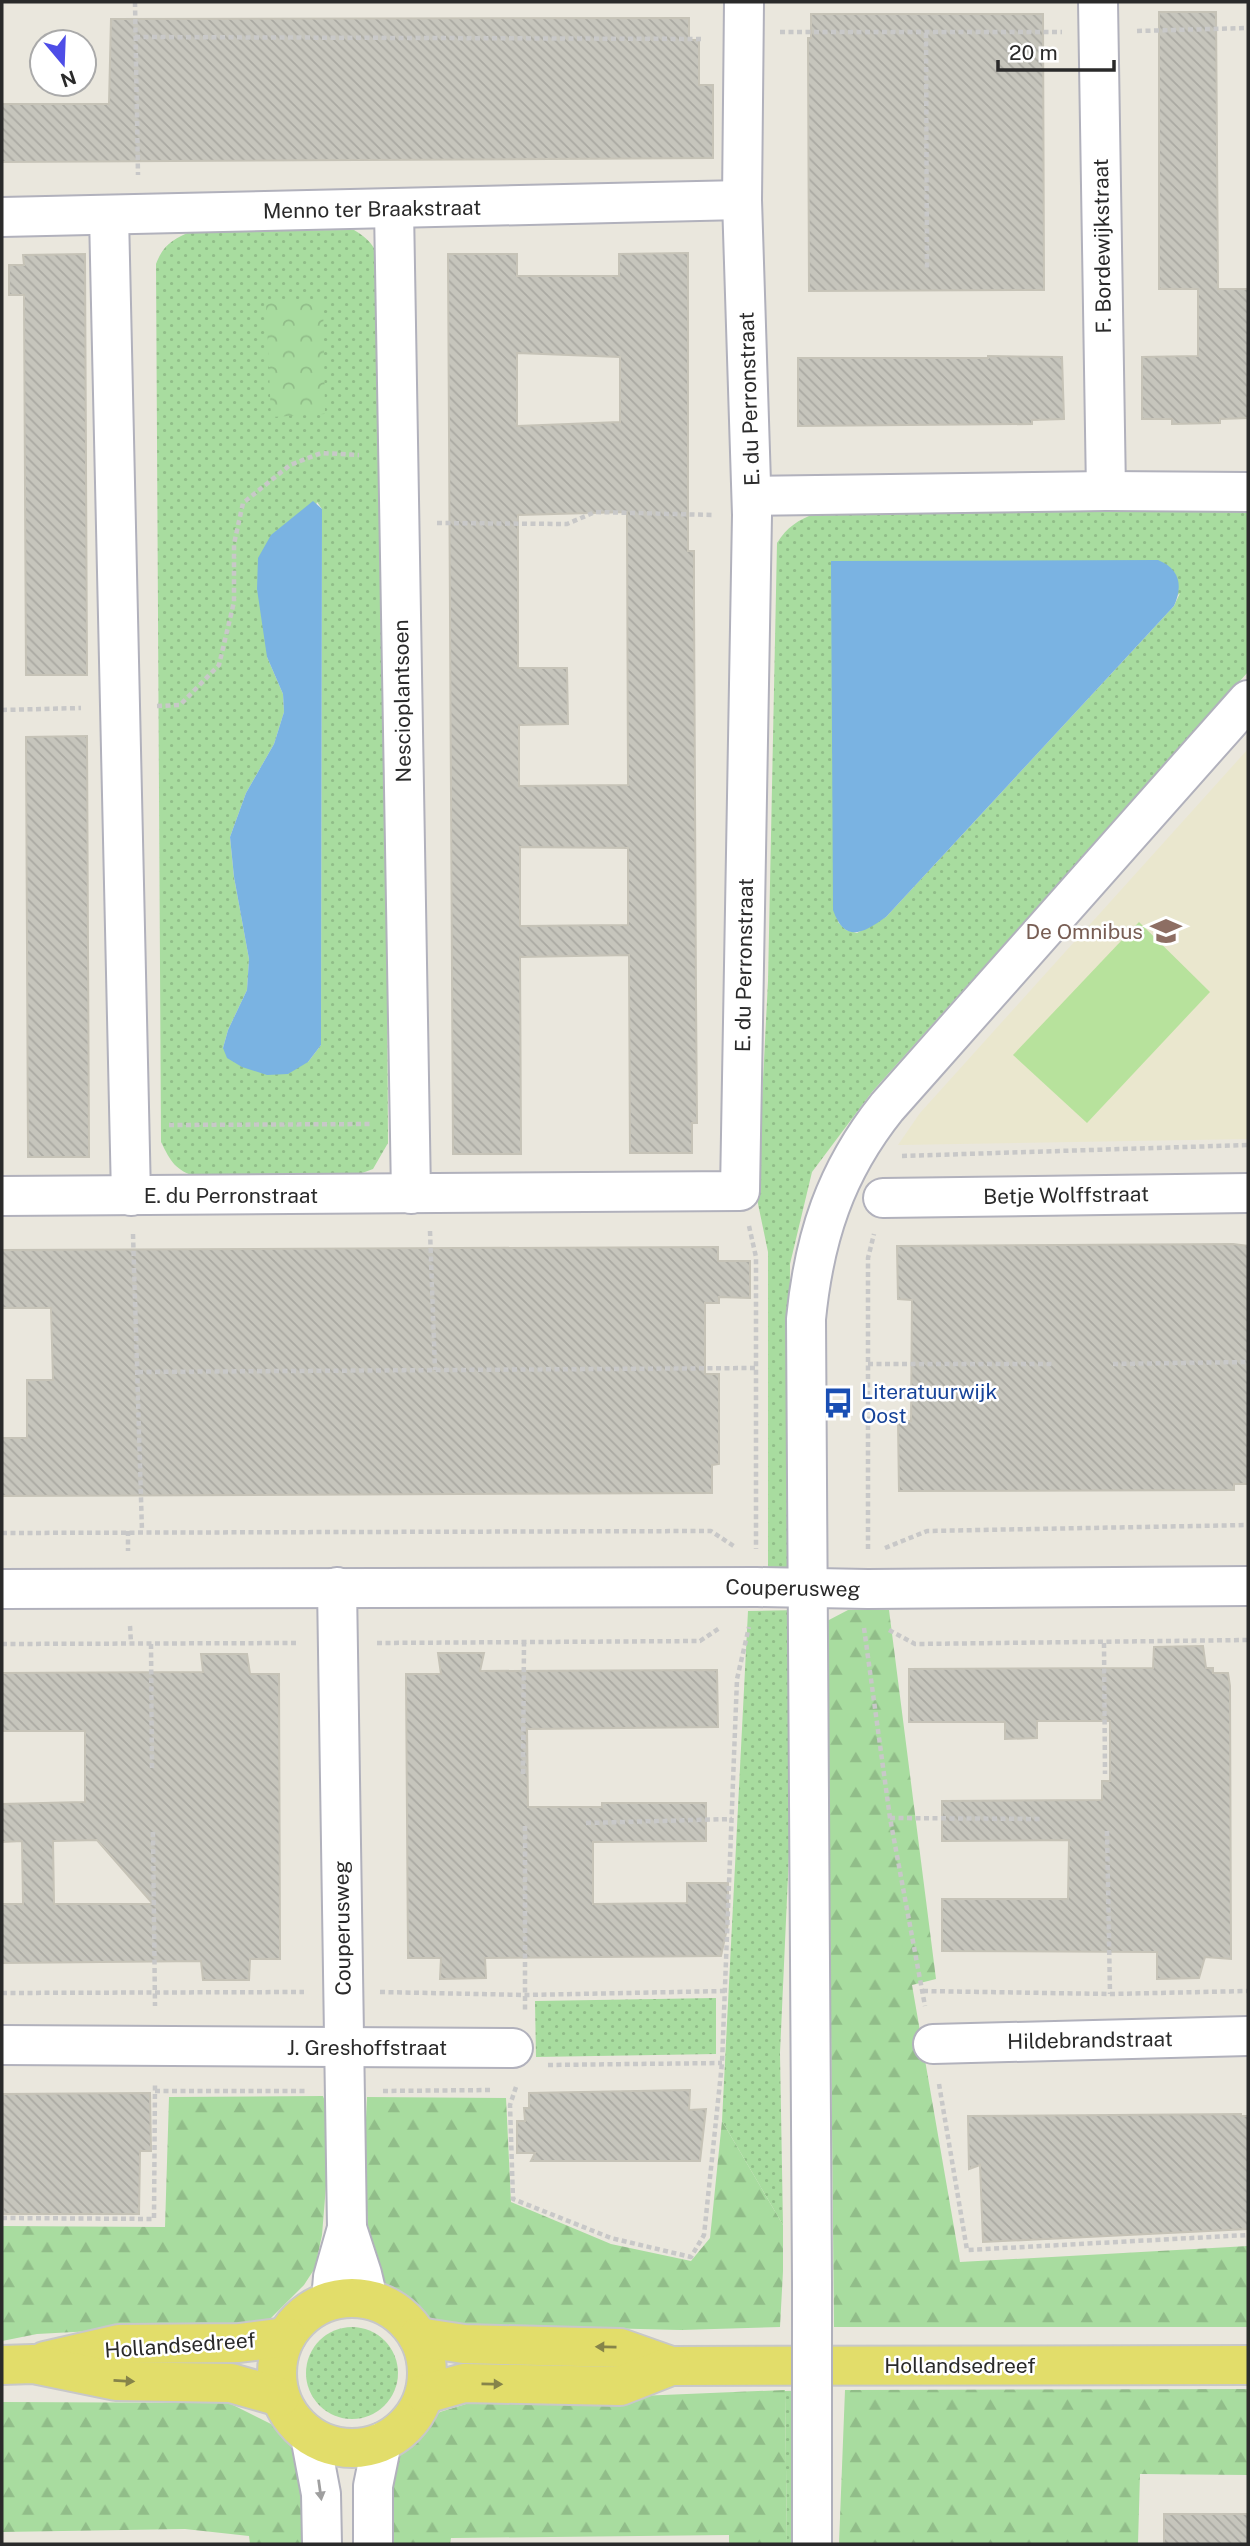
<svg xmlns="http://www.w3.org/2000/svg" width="1250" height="2546" viewBox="0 0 1250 2546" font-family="'Public Sans',sans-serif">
<defs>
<pattern id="grass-dots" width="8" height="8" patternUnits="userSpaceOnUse" patternTransform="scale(1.75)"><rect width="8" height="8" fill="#a8dc9f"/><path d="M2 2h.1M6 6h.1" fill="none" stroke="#91bd89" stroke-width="1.8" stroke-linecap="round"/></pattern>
<pattern id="forest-firs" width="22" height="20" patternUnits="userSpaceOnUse" patternTransform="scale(1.75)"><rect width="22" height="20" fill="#a8dc9f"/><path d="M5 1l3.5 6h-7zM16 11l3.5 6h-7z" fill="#91bd89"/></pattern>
<pattern id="park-crowns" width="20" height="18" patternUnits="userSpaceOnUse" patternTransform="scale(1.75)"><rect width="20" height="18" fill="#a8dc9f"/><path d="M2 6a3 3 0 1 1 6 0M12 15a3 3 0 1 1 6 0" fill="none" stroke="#91bd89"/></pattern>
<pattern id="building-back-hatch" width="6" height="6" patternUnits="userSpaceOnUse" patternTransform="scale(1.75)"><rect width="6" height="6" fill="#c6c5bc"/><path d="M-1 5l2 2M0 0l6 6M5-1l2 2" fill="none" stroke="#aaa9a2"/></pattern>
</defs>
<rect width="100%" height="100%" fill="#eae7dd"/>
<!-- education -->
<polygon fill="#eae7ce" points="1248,749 1248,1139 898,1145 920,1113"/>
<!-- grass -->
<g fill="url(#grass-dots)" fill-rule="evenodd">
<path d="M354,230C374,242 377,251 383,273L388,1143L373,1169L354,1176L197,1177C175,1170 171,1162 161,1142L156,264C163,245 173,239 192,231ZM317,502L322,509L321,1045L308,1062L223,1048L228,1030L247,990L249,959L234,877L230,837L246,793L274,744L284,712L283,694L267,657Z"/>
<path d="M1248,510V672L872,1092L812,1172L790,1264L789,1569H768V1252L757,1199L768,981L777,543C787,527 798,520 816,513ZM1180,593L1174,606L886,917L857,933L846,930L838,922Z"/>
<polygon points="800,1610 780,2053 783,2225 722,2121 748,1611"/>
<polygon points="716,1998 716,2054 536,2057 535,2001"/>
<circle cx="352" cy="2373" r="46"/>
<polygon points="825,2390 827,2544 787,2544 785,2391"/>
</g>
<!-- forest -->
<g fill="url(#forest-firs)">
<polygon points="848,1610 889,1610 936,1979 912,1985 960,2262 1248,2246 1248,2327 834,2327 827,1621"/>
<polygon points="323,2096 329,2113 329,2149 322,2235 315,2268 304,2285 270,2319 240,2323 37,2334 2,2341 2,2226 165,2227 169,2097"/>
<polygon points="367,2097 506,2098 511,2202 611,2244 691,2261 710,2238 722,2121 783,2225 783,2271 780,2327 681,2330 430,2324 411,2300 381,2282 368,2226 364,2161"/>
<polygon points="1248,2389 1248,2475 1140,2474 1138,2544 839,2544 845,2390"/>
<polygon points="785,2390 787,2544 729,2544 729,2535 451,2538 450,2544 387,2544 387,2476 406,2441 440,2412 469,2403"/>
<polygon points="2,2402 229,2403 275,2426 298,2454 305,2474 304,2544 250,2544 249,2536 185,2529 2,2532"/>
</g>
<!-- park -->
<polygon fill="url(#park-crowns)" points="323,300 325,414 271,417 266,302"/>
<!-- pitch -->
<polygon fill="#b7e29c" points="1139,922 1210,992 1087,1123 1013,1055"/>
<!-- water -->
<g fill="#7ab3e2">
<polygon points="313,501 322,509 321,1045 308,1062 288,1074 267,1075 242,1067 227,1058 223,1048 228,1030 247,990 249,959 234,877 230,837 246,793 274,744 284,712 283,694 267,657 257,589 258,558 271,535"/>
<path d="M1158,560C1180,569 1183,586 1174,606L886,917C863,933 845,944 833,910L831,561Z"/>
</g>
<!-- building -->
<g fill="url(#building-back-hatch)" stroke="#c6c3b7" stroke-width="2" fill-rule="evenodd">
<polygon points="1159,12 1216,12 1218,289 1248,289 1248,418 1220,419 1220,423 1172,424 1172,419 1142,419 1142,357 1198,356 1198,289 1159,289"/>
<polygon points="811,14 1043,14 1044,290 809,291 808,38 811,38"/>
<polygon points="689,18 689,40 699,40 699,85 713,85 713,158 2,162 2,104 109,104 111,19"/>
<path d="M688,253V551H694V599L696,998L697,1123H692V1153H630L629,955L520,957L521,1154H453L448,254H517V276H619V254ZM517,353L620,357V422L517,426ZM627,512L628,785L519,786V725L568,724L567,668H518V515ZM520,847L628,848V925L520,926Z"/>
<polygon points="85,254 87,675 26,675 24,295 9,295 9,265 24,265 23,255"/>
<polygon points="988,356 1062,357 1064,419 1032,420 1032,424 798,426 798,358 988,358"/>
<polygon points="87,736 89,1157 28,1157 26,737"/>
<polygon points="1233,1244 1248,1246 1248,1484 1234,1484 1234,1490 899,1491 898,1421 911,1421 912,1300 898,1299 897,1246"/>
<polygon points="718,1247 718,1261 750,1261 750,1298 719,1297 719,1303 705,1303 705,1374 719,1374 719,1464 712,1465 712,1493 2,1496 2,1438 27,1438 27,1380 53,1380 51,1308 2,1308 2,1250"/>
<polygon points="1203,1646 1206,1668 1213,1668 1213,1673 1228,1673 1230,1686 1231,1959 1205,1957 1199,1978 1157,1979 1157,1952 942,1951 942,1899 1068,1899 1069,1840 942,1841 942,1801 1102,1800 1102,1781 1110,1781 1110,1721 1037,1721 1037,1738 1005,1739 1005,1722 909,1722 909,1669 1153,1668 1154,1647"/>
<polygon points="438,1653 484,1653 480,1671 717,1670 718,1727 527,1729 528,1807 602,1807 602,1803 706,1803 706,1841 593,1842 593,1904 687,1903 687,1883 728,1883 728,1924 721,1956 485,1958 486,1978 440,1979 441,1958 408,1958 406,1674 441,1674"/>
<path d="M201,1654H247L250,1674H279L280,1959H250L249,1980H203L201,1961L2,1963V1904H23L22,1841L2,1842V1804L85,1802V1731H2V1673L203,1672ZM97,1840L153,1904H54L53,1841Z"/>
<polygon points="690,2090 689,2110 706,2109 700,2161 531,2161 535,2153 517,2153 517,2121 525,2121 524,2108 529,2108 529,2093"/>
<polygon points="150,2093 151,2151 140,2151 139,2214 3,2214 2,2094"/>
<polygon points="1241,2114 1241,2116 1248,2116 1248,2229 983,2242 980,2165 969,2169 968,2116"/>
<rect x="1164" y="2514" width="84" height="30"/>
</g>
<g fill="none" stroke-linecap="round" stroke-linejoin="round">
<!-- minor casing -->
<g stroke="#b1b1bc" stroke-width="42">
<g id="minor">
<polyline points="1098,2 1106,491"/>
<polyline points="394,209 411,1194"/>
<polyline points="109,215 131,1196"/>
<polyline points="2,217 742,200"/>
<polyline points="752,496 1106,491 1248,492"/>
<polyline points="2,1196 740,1191 752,515 742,200 744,2"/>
<polyline points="883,1198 1248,1193"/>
<polyline points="2,1589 757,1587 868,1589 1248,1586"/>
<polyline points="933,2044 1248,2036"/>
<polyline points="2,2045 513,2048"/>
<polyline points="347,2228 362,2274 368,2299"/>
<path d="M812,2283L806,1319C814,1238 835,1172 887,1107L1248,700"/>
<polyline points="331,2300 333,2277 347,2228 337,1587"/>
<polyline points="310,2436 321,2494 322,2544"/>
<polyline points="812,2515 812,2544"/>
<polyline points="373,2544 373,2486 382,2442"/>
</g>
</g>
<!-- major casing -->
<g stroke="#c8c8c8" stroke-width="42">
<g id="major">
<circle cx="352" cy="2373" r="75"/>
<polyline points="418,2337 464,2344 620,2348 671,2366 1248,2365"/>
<polyline points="45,2361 119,2344 239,2343 286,2337"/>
<polyline points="2,2365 33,2364 116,2381 231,2383 280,2397"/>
<polyline points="425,2394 464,2383 620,2386 671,2366"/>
</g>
</g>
<!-- path -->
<g stroke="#c8c8c8" stroke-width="4.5" stroke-dasharray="5 3.5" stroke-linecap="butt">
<polyline points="135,2 138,175"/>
<polyline points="1137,31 1248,28"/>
<polyline points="780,32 1062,32"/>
<polyline points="926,33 927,271"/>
<polyline points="135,37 704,39"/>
<polyline points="437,523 567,524 595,512 713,515"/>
<polyline points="157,706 180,705 219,665 234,602 234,544 243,503 290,465 321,453 359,455"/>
<polyline points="2,710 81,708"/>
<polyline points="169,1125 373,1124"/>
<polyline points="902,1156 1248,1145"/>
<polyline points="749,1226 756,1257 756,1549"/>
<polyline points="430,1231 435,1370"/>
<polyline points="133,1234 142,1531"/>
<polyline points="868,1364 1055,1364"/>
<polyline points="1113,1364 1248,1362"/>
<polyline points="138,1372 756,1368"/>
<polyline points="128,1531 128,1551"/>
<polyline points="2,1533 711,1531 735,1547"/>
<polyline points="885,1548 927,1531 1248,1525"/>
<polyline points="868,1549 868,1258 874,1234"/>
<polyline points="130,1626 131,1643"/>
<polyline points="864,1628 890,1818 925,2006"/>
<polyline points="889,1630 915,1644 1248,1640"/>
<polyline points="377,1643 700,1641 721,1627"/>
<polyline points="1104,1643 1105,1774"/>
<polyline points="2,1644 298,1643"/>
<polyline points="151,1644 152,1769"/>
<polyline points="523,1774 524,1643"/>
<polyline points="890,1818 1042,1819"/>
<polyline points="586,1823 732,1819"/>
<polyline points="525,1826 525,2013"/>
<polyline points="1107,1831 1110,1994"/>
<polyline points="153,1832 155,2006"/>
<polyline points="923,1991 1110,1994 1248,1991"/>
<polyline points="380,1992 526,1995 725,1991"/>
<polyline points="2,1993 304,1992"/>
<polyline points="548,2065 722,2063"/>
<polyline points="939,2084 967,2250 1248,2235"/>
<polyline points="516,2087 510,2105 513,2199 611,2238 691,2257 704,2235 722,2063 737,1679 749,1627"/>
<polyline points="155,2091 308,2091"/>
<polyline points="383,2091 490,2090"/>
<polyline points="2,2218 154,2219 155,2085"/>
</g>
<!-- minor -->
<use href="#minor" stroke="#fff" stroke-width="38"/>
<!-- major -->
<use href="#major" stroke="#e2dd6a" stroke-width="38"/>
<!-- minor-bridge casing -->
<g stroke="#b1b1bc" stroke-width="42" stroke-linecap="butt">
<polyline id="minor-bridge" points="812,2283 812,2515"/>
</g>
<!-- minor-bridge -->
<use href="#minor-bridge" stroke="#fff" stroke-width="38"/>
</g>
<!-- one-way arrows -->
<defs><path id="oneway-solid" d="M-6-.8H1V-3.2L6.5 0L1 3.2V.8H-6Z" transform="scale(1.75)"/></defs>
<g fill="#86844a">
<use href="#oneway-solid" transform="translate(606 2347) rotate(-179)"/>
<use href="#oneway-solid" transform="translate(124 2381) rotate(3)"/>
<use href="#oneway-solid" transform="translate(492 2384) rotate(1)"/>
</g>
<use fill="#9f9f9f" href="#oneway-solid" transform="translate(320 2490) rotate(82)"/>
<!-- icons -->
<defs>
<g id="school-bare" transform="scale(2.415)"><path d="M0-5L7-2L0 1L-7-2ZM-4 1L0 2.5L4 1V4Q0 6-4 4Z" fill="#8d6e63" stroke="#fff" stroke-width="2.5" paint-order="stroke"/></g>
<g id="bus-bare" transform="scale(2.415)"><path d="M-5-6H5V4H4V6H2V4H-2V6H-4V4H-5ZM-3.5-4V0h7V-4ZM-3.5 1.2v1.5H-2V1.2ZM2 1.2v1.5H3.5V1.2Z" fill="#1a4fb4" stroke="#fff" stroke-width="2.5" paint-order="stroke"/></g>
</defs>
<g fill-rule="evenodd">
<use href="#school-bare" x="1166" y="931"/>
<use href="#bus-bare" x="838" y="1403"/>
</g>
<g text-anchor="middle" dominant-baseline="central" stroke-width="5" stroke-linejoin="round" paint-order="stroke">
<!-- street labels -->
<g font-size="21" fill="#2a2a2a" stroke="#fff">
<text transform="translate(372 209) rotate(-1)">Menno ter Braakstraat</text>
<text transform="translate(1102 246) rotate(-91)">F. Bordewijkstraat</text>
<text transform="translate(749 399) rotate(-92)">E. du Perronstraat</text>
<text transform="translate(402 701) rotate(-91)">Nescioplantsoen</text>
<text transform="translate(744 965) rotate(-89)">E. du Perronstraat</text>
<text x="231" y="1195">E. du Perronstraat</text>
<text transform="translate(1066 1195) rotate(-1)">Betje Wolffstraat</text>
<text transform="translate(793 1588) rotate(1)">Couperusweg</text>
<text transform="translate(342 1928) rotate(-91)">Couperusweg</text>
<text transform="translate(1090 2040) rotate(-1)">Hildebrandstraat</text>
<text x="367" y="2047">J. Greshoffstraat</text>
<text transform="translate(180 2345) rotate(-4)">Hollandsedreef</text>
<text x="960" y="2365">Hollandsedreef</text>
</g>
<!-- education labels -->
<g font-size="21" fill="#785e54" stroke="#fff" text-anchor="end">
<text x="1143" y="931">De Omnibus</text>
</g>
<!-- transit labels -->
<g font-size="21" fill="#164399" stroke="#fff" text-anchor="start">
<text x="861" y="1391">Literatuurwijk<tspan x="861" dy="24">Oost</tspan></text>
</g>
</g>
<!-- border -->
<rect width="1250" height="2546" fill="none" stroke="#2a2a2a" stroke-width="7"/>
<!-- north arrow -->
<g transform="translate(63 63) rotate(161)"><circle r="33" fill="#ffffff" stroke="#aaaaaa" stroke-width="2"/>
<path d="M0-5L12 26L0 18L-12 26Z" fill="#4e4de7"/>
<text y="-10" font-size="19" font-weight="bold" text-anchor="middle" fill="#2a2a2a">N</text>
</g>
<!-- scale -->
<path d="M998 60v10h116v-10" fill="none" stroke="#2a2a2a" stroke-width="3.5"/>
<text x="1009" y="60" font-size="21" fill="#2a2a2a" stroke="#ffffff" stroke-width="5" paint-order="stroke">20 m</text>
</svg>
